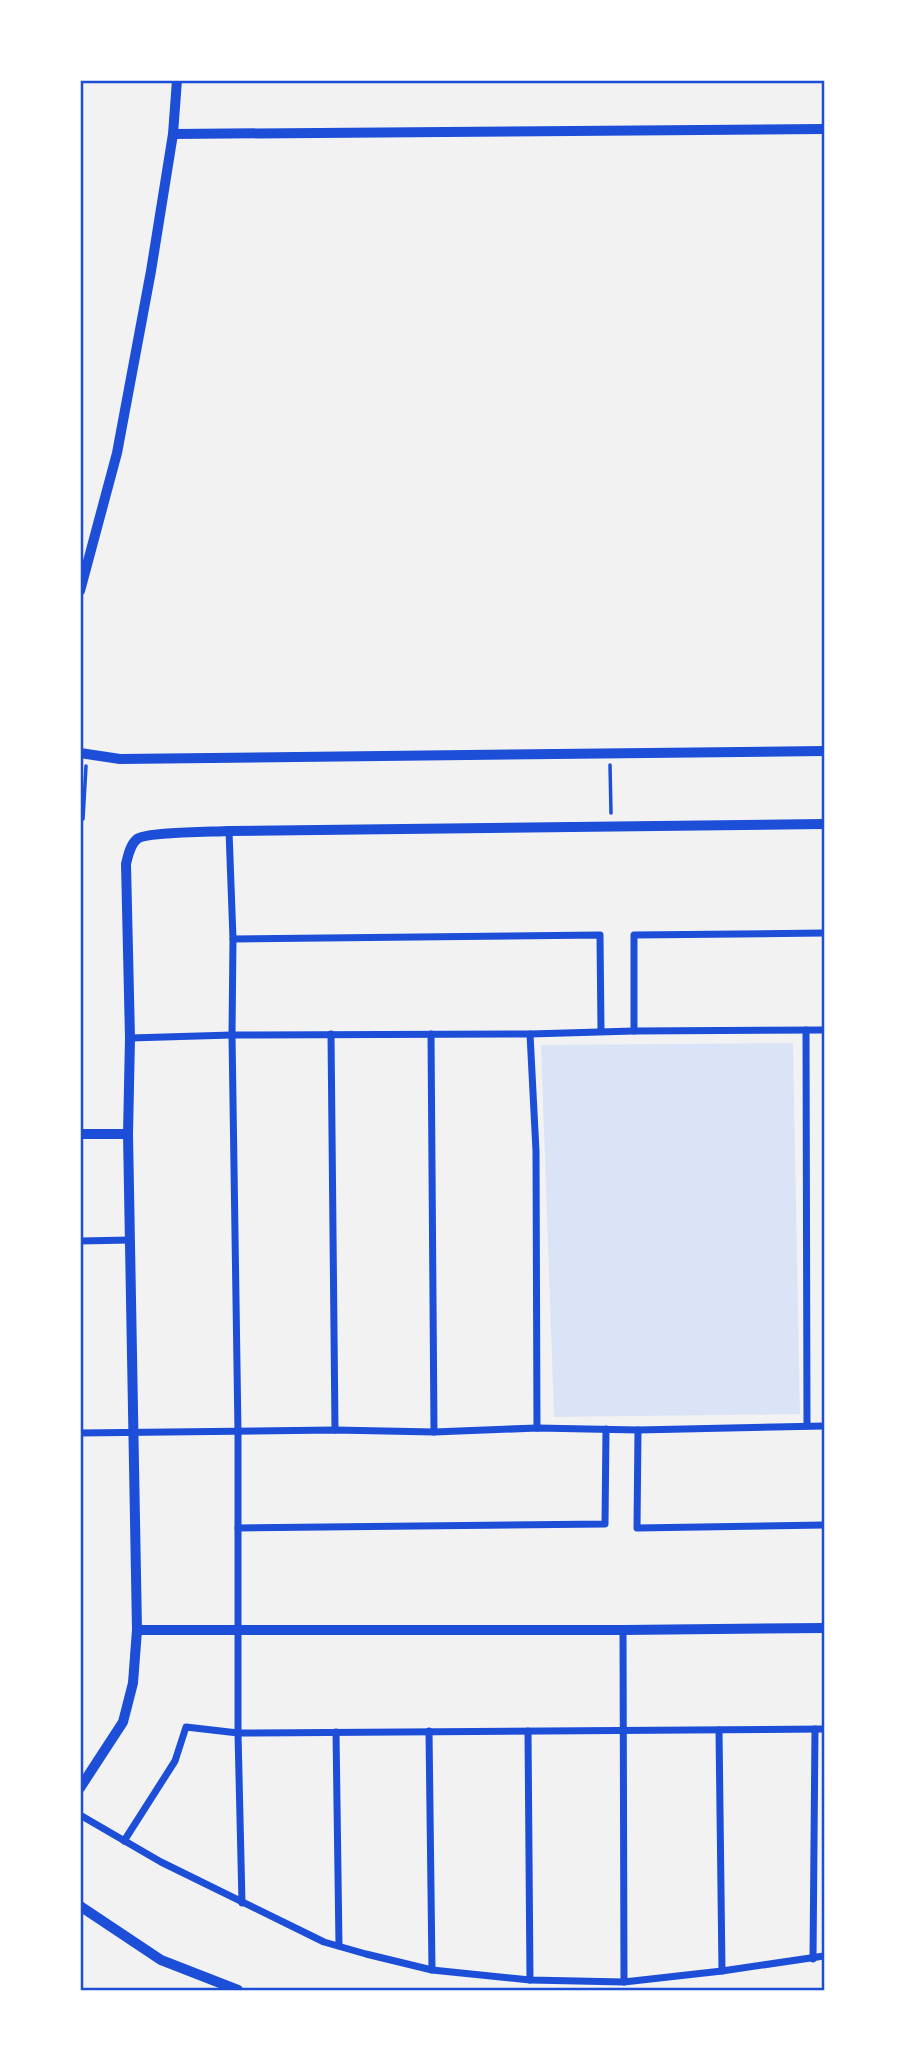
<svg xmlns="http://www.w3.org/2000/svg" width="905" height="2071" viewBox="0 0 905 2071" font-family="'DM Sans',sans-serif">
<rect width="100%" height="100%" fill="#f2f2f2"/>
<!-- green -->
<polygon fill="#dbe4f7" points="793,1043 800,1414 554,1417 541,1045"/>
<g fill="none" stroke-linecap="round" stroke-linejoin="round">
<!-- path -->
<g stroke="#1d4ed8" stroke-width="3.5">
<polyline points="610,765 611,813"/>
<polyline points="83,819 86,766"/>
</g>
<!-- minor -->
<g stroke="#1d4ed8" stroke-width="7">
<polyline points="229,831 233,939 232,1035 238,1432 238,1733 242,1903"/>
<polyline points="233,939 600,935 601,1031"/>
<polyline points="806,1030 807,1426"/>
<polyline points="634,1031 634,935 824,933"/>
<polyline points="331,1034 335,1430"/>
<polyline points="431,1034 434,1432"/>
<polyline points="530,1034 536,1151 537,1428"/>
<polyline points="130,1038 232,1035 530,1034 634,1031 824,1030"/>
<polyline points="80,1241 130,1240"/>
<polyline points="638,1430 637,1528 824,1525"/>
<polyline points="80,1433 335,1430 434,1432 537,1428 638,1430 824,1426"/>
<polyline points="238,1528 605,1524 606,1429"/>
<polyline points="623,1630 624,1982"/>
<polyline points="719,1730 722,1971"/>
<polyline points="429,1731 432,1970"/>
<polyline points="528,1731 530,1980"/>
<polyline points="336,1732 339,1946"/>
<polyline points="80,1815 161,1862 324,1942 366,1954 432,1970 530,1980 624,1982 722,1971 824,1956"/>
<polyline points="124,1841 175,1761 186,1727 238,1733 824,1729"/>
<polyline points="813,1959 815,1729"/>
</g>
<!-- tertiary -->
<g stroke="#1d4ed8" stroke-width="10">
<polyline points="173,134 824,129"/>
<polyline points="80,591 117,453 151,271 173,134 177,80"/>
<polyline points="80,753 120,759 824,751"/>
<polyline points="80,1134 128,1134"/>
<polyline points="137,1630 623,1630 824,1628"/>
<path d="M80,1788L123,1722L133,1683L137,1630L128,1134L130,1038L126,864C128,856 130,845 137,839C146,832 213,832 229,831L824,824"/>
<polyline points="80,1906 161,1960 238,1990"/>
</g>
</g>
<!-- border -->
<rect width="905" height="2071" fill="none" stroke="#ffffff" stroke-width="164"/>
<rect x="82" y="82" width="741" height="1907" fill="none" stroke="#1d4ed8" stroke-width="2.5"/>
</svg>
